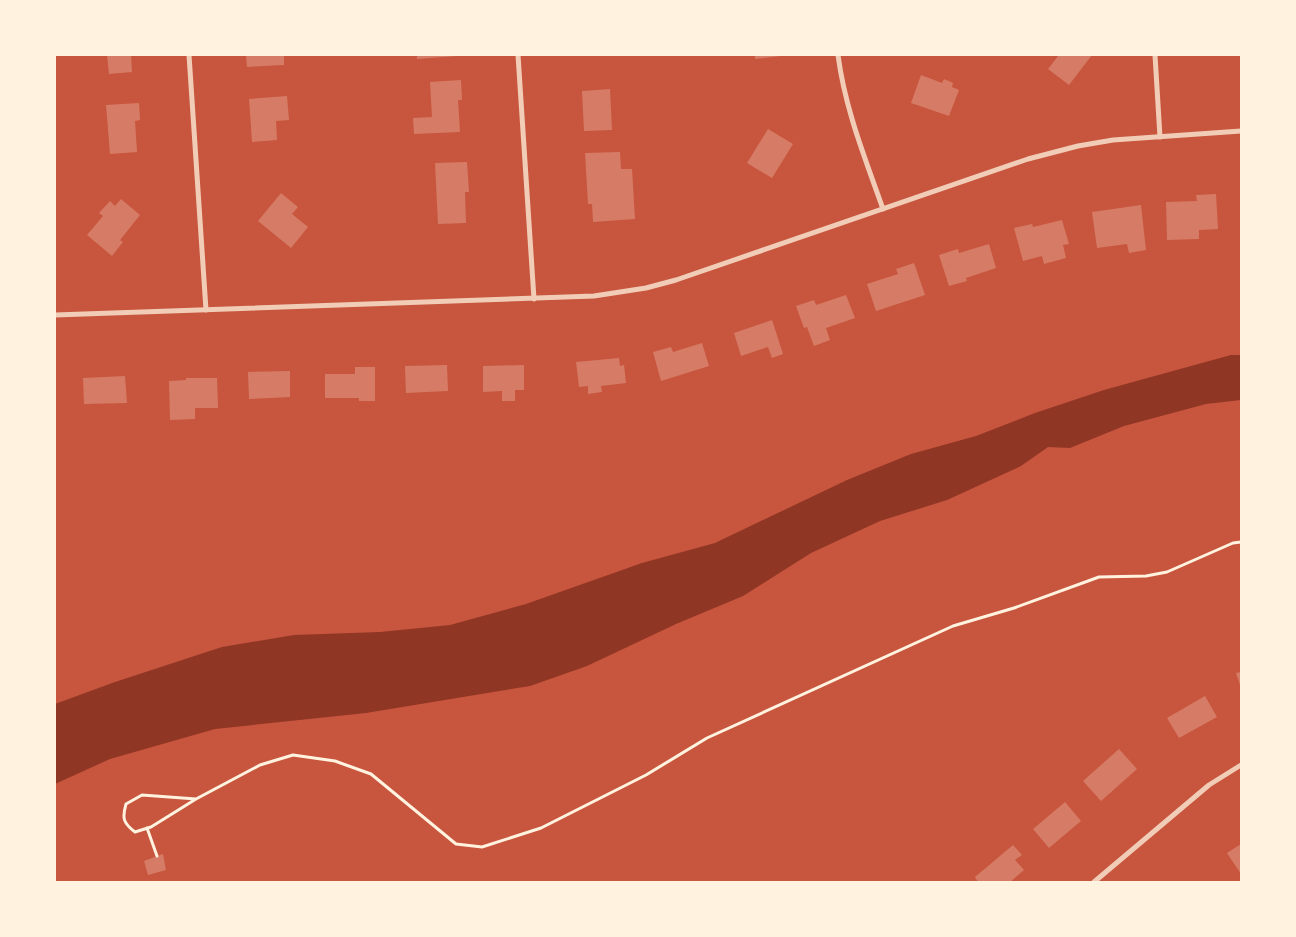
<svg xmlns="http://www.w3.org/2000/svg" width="1296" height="937" viewBox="0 0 1296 937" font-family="'Work Sans',sans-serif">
<rect width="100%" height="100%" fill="#c8553d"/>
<!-- water -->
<polygon fill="#8f3625" points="1231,355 1241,355 1241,400 1206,404 1124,426 1070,448 1048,447 1021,466 947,500 880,521 811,553 743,596 676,624 587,666 530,686 366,713 215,729 110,759 55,784 55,704 115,682 222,647 294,635 380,632 450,625 526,604 642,563 715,543 847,480 911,454 976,436 1035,413 1104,390"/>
<!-- building -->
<g fill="#d67c66">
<polygon points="107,55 131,55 132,72 109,74"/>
<polygon points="246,55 284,55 284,65 247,67"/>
<polygon points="417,55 456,55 457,56 417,59"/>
<polygon points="755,55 781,55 781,56 755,59"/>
<polygon points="1059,55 1092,55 1069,85 1048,69"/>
<polygon points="921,75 942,83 944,79 953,83 952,87 959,90 949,116 911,103"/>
<polygon points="461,80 462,100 458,100 460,132 414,134 413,118 432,117 430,82"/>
<polygon points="610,89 612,130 584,131 582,91"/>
<polygon points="287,96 289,120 276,121 277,140 252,142 249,99"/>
<polygon points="139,103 140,120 135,121 137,152 110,154 106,105"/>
<polygon points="768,129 793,144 772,178 747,163"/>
<polygon points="620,152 621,169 632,169 635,219 593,222 592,204 588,204 585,153"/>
<polygon points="467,162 469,192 465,192 466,223 438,224 435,163"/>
<polygon points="281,193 298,207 292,214 308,227 291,248 258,221"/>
<polygon points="1216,194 1218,229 1199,230 1199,239 1167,240 1166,202 1197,201 1196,195"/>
<polygon points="121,199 140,215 120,240 123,242 112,256 87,235 103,216 99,213 110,201 115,206"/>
<polygon points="1141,205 1146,250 1129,253 1127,244 1097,248 1092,212"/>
<polygon points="1062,220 1069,244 1063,245 1066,258 1044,264 1042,256 1023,261 1014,228 1032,224 1033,227"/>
<polygon points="989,244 996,268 966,278 967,281 949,286 939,255 958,249 959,253"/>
<polygon points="914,263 925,295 876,311 867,284 898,274 896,269"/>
<polygon points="846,295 855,318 826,328 830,340 814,346 807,327 804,328 796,306 814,300 816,305"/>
<polygon points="772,320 783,354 772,358 768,347 741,356 734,333"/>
<polygon points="702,343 709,366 661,381 653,352 671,347 673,352"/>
<polygon points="619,358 620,366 624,365 626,383 601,386 602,392 588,394 588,386 579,387 576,362"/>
<polygon points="447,365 448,391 406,393 405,366"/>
<polygon points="524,365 524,390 515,390 515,401 502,401 502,391 483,392 483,366"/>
<polygon points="355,367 375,367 375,401 359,401 359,398 325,398 325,374 355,374"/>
<polygon points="290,371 290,397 249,399 248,372"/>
<polygon points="125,376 127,403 84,404 83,378"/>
<polygon points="186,378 217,378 218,408 195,408 195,419 170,420 169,381 186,380"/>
<polygon points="1241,672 1241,688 1236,673"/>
<polygon points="1205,696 1217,717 1179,738 1167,718"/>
<polygon points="1119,749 1137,769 1101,801 1083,781"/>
<polygon points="1065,802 1081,821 1049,848 1033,829"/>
<polygon points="1241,844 1241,874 1227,853"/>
<polygon points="1013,845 1022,855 1015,860 1024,870 1010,882 978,882 975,877"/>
<polygon points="163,854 166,870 148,875 144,861"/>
</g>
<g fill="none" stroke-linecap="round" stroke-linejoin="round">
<!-- path -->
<g stroke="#fff3e0" stroke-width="3">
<path d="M196,799L142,795L126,804C122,818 123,823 135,832L151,827L196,799L260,765L293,755L335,761L371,774L456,844L482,847L541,828L646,775L707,738L953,626L1014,608L1099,577L1146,576L1167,572L1233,543L1241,542"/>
<polyline points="147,828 157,856"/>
</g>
<!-- minor -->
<g stroke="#f1ccb7" stroke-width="5">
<polyline points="189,55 206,310"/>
<polyline points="518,55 534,299"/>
<path d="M838,55C845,109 865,158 883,209"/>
<polyline points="1155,55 1160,137"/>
<polyline points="55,315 594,296 646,288 676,280 1028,159 1078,146 1113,140 1241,131"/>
<polyline points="1094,882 1209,785 1241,765"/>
</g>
</g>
<!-- border -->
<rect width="1296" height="937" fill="none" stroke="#fff3e0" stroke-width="112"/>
</svg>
